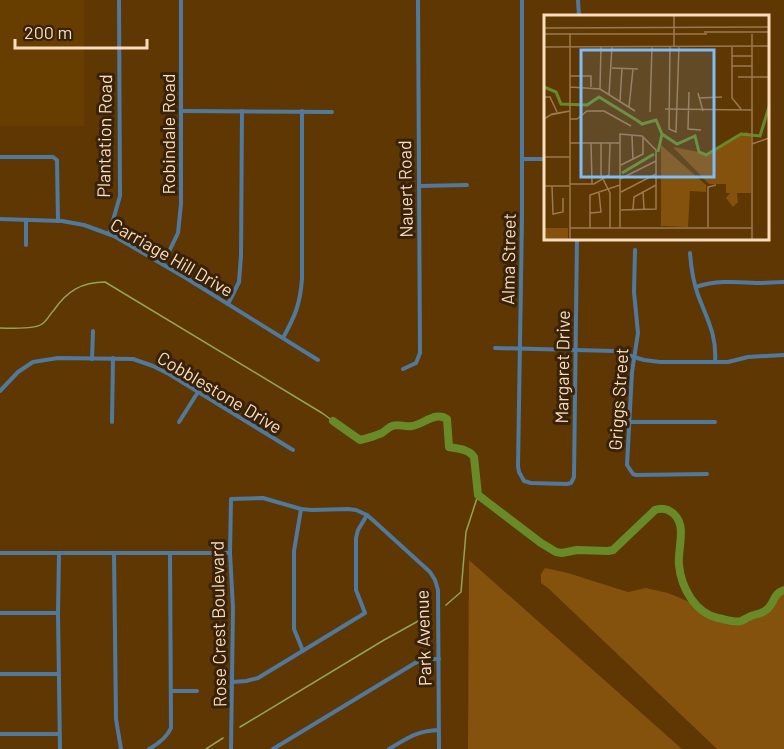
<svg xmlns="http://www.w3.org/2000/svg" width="784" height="749" viewBox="0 0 784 749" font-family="Barlow,sans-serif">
<rect width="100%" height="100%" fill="#5e3703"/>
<!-- built -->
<rect fill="#683d00" x="0" y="0" width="84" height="126"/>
<!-- green -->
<g fill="#85520d">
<polygon points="469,560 682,749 468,749"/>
<polygon points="545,568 568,573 628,592 646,588 668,593 692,603 705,615 713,618 726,620 755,618 764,613 770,605 775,594 784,590 784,749 717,749 548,588 541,583 541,574"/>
</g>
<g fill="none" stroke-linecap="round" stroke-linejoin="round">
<!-- stream -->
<g stroke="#94a455" stroke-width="1.5">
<path d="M0,328C10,328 34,330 42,324C47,321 50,314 54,310C67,291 82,282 105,282L322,413L333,421"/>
<polyline points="446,605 461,592 466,532 478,495"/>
<polyline points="240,727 384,640 431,614"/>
<polyline points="206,749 223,738"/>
</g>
<!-- river -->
<path stroke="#688b27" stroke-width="8" d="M333,421L360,440C368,438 375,436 382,433C385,431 387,429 390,427C398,422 404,428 412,426C424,424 436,411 447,419L449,447C458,449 469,449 474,457L478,495L541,543L556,552L562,553L577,550L608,551L613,550L655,510C660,508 663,508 668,510C690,521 677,547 679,565C681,587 695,613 718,618C725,619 734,623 741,621C744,620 746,618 749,617C754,614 762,614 766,610C775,604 772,594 784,590"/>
<!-- street -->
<g stroke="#50799e" stroke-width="4">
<polyline points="522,0 522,218 518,466 519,472 524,481 531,483 567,484 571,483 574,477 577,238"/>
<polyline points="578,0 579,16"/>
<polyline points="182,111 332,112"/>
<polyline points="0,157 53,157 57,160 58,221"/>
<polyline points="523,159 546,159"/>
<polyline points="419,186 467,185"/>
<polyline points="0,219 62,221 84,225 114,236 186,278 318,360"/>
<polyline points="109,234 120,196 119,0"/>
<polyline points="26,245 26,220"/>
<polyline points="635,250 634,292 638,333 632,372 627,465 633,474 636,475 707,474"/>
<path d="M690,253C691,267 693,281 698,295C707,319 717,335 715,362"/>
<polyline points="163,264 178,233 181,204 181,0"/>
<path d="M696,287C717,280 737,282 759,283C767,283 776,282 784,282"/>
<polyline points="228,304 239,282 241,256 242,111"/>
<path d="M283,338C295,316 300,305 302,279V111"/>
<polyline points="495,348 614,351 644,360 660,362 728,362 748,357 784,355"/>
<polyline points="92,359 93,331"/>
<polyline points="403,369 416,363 420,353 418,0"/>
<polyline points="0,391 18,372 33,362 58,358 133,359 153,366 169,374 293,450"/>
<polyline points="112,422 113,358"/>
<polyline points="179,422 198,392"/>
<polyline points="630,422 715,422"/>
<polyline points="301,509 294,551 294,629 303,651"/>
<polyline points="0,553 230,553"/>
<polyline points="59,553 58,613 60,749"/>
<polyline points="114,553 116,719 121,749"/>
<polyline points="0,613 58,613"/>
<polyline points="0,674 58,674"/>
<polyline points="233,682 246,681 258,678 365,613 356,590 356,538 358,530 367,515"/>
<polyline points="171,691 197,691"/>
<polyline points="0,734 59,734"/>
<path d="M149,749C158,744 167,737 171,728L170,553"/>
<polyline points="231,749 233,608 230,553 231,499 263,498 301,509 312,510 348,509 356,510 367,515 375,522 430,572 435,580 438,590 439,749"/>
<polyline points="273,749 415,663 426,659 439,659"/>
<path d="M389,749C408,738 416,731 439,730"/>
</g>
</g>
<g text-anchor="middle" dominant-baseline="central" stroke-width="6" stroke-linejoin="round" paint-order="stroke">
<!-- street labels -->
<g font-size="18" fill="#faddbf" stroke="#382209">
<text transform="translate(168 134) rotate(-90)">Robindale Road</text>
<text transform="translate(104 136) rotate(-89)">Plantation Road</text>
<text transform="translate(405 189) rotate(-91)">Nauert Road</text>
<text transform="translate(172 257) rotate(30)">Carriage Hill Drive</text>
<text transform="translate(508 259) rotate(-89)">Alma Street</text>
<text transform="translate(562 367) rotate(-89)">Margaret Drive</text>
<text transform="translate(220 392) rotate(31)">Cobblestone Drive</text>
<text transform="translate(618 399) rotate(-86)">Griggs Street</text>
<text transform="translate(218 624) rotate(-91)">Rose Crest Boulevard</text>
<text transform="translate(423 638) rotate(-92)">Park Avenue</text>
</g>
</g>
<!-- overview -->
<g transform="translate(544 15)">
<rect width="225" height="225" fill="#5e3703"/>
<path d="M202,117L207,119V178H193L194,187L189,192L182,183L186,178H182V169H165L129,132L165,139ZM117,130L162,170V177L146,176L144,212L117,211ZM0,213H24V225H0Z" fill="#85520d"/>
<path fill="none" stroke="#688b27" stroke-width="3" d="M0,72L12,77L17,89L43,90L55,82L94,106M94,106L98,109L112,105L118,119L133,129L151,121L155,137L162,140L197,119L216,121L225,92M114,137L118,119M78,158L110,139"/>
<path fill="none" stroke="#9c794e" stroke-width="1.5" d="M0,13L225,12M160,17H225M0,19H26V225M26,19H61M59,19H163M126,31L125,114L132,117L135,31M130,31V0M188,31V83L197,94M0,32L225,31M188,41H208M188,51H208M68,53L94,54M26,61H47V72M194,62H225M26,72L56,74L91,96M56,74L57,31M145,77L144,114L157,115M154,78L159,96M65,80L68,31M0,82H6L13,97M155,83L178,82M76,86L78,53M85,92L89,54M121,94L208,95M106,97L108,31M0,104L8,99L26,96L6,100M26,104H33L43,96H60L87,111M88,121L89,145M26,128H76M47,128L48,169M57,128V160L66,178V213M208,129L225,123M0,142H25M77,150L99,139V122M76,164L112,146M26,169H50L65,160L66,128M0,171H25M8,171L9,199L19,197V183M99,176L100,194M77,177L112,159M89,194L90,182L112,170M46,198L57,197L55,178M164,212V172L172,170M26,213H208M46,213V180L76,170M76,213V119L98,121L112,135V194L77,195M208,225V19"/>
<path fill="#7cbef9" fill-opacity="0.15" stroke="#7cbef9" stroke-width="3" d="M37,35H170V162H37Z"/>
<rect width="225" height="225" fill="none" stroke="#faddbf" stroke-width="3"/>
</g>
<!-- scale -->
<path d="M15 39v9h132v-9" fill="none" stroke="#faddbf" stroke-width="3"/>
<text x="24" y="39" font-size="18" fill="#faddbf" stroke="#382209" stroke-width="4.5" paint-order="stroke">200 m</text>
</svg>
